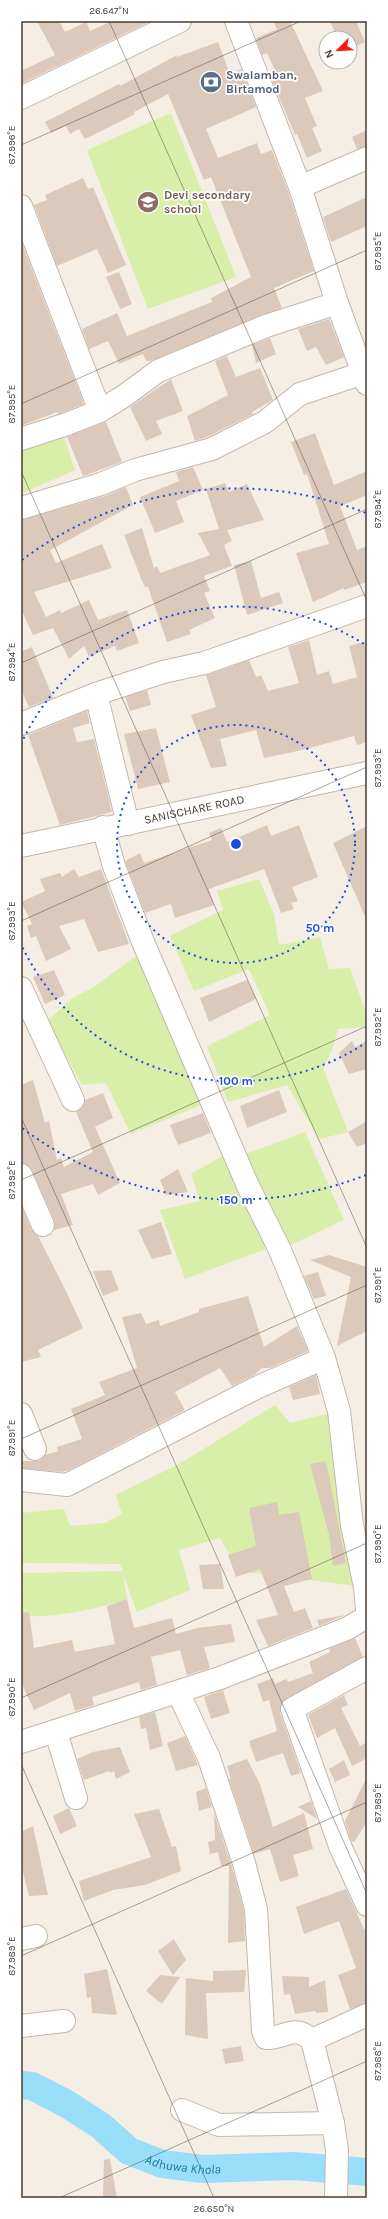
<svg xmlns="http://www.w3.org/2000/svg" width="388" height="2219" viewBox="0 0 388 2219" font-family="Karla,sans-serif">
<rect width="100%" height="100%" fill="#f5eee5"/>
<!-- green -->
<g fill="#d8eea9">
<polygon points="171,113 236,277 148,309 87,150"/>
<polygon points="61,428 75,470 21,494 21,441"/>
<polygon points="259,879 274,914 279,945 320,937 329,969 350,968 367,1016 367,1027 338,1029 332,1051 323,1068 348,1132 319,1139 287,1085 228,1102 207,1046 270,1015 249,969 194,991 170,936 223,910 217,891"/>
<polygon points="140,953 201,1105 131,1134 106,1083 82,1085 47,1021 73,998 94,987"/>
<polygon points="305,1132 344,1220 280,1250 237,1157"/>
<polygon points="223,1156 266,1249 185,1279 160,1210 200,1201 191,1174"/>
<path d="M275,1405L290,1423L339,1411L365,1587L239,1571L220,1538L179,1550L190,1590L137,1612L123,1574L127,1599C94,1610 55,1618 21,1616V1573L123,1571L120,1564L21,1563V1513L64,1509L70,1526L105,1523L122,1514L116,1495L179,1464Z"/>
</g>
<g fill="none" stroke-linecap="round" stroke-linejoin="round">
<!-- river -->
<path stroke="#9adff9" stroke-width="28" id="s1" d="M21,2085L32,2086L67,2104L101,2126L129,2151L162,2164L203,2169L294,2166L367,2172"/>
</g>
<!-- building -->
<g fill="#dbcabc">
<polygon points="37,21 59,21 65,32 86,22 90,31 112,21 151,21 21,84 21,71 55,55"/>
<polygon points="273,21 290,21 323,91 305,98 317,126 312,128 322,151 307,158 297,134 295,135 271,78 277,75 267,53 262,55 256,38 277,29"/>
<polygon points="330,21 356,21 365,42 350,49 350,38 337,38"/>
<polygon points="218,42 230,74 241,69 256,107 206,129 218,158 257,143 261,154 272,150 288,191 314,271 274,288 282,308 151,361 146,361 143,354 119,364 108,341 89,349 82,329 117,313 127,336 212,302 211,298 251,277 211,177 204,180 168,94 134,112 135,114 85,139 79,129 70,134 66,126 51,133 45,122 119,84 120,86 177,55 177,57"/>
<polygon points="367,130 367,146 357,149 352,137"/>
<polygon points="83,178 88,189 93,187 126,265 108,273 97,249 57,266 34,205 47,200 45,195"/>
<polygon points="367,197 367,226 331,242 323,217"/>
<polygon points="21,241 84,404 58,414 57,412 21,426"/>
<polygon points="119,272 132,304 120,309 106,277"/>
<polygon points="329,319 344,357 326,365 316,347 307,351 298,329"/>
<polygon points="270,338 276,354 256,363 252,345"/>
<polygon points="227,356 236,377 260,368 273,400 252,412 253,414 207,437 195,441 187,416 228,395 215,361"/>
<polygon points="171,379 183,411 156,421 162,434 146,441 130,407"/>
<polygon points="106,422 122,462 83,476 67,437"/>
<polygon points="315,433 334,485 367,471 367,495 340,506 357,550 367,546 367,582 344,590 344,588 313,602 296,553 329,544 307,474 304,475 291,442"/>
<polygon points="193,467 203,490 176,501 184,522 155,533 140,497 179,481 176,472"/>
<polygon points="225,483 229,492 247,484 264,520 227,530 232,541 224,545 232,566 204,576 210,591 204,593 215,618 189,630 191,634 167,642 148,587 145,587 142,581 124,535 142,528 154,568 157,566 160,573 210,555 198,533 219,529 206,489"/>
<polygon points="126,487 133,505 50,550 56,563 102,544 112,568 34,592 46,617 60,610 61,613 89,600 98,620 127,610 139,643 117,651 115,646 89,657 84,646 69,659 53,628 33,635 21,609 21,520 105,496"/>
<polygon points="251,561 261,598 279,592 283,603 247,615 234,565"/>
<polygon points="309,640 317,675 329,671 333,684 357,677 349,646 367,641 367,742 357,745 354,736 298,751 264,758 256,730 220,739 227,766 211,768 191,715 216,707 206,675 249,660 256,677 261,675 268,691 299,683 288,647"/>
<polygon points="32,647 53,698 29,707 21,690 21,652"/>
<polygon points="147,690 151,705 130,711 125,697"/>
<polygon points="87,711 90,723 73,728 77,742 94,739 112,812 60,825 28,735"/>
<polygon points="156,728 170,782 138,789 124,734"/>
<polygon points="267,825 271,836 299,825 318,877 292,887 298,901 291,903 294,909 281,913 264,869 209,889 214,905 175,918 171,904 145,913 125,861 140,853 144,863 212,840 209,833 221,828 227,842"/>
<polygon points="367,826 367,921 333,843"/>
<polygon points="74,869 79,877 101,869 129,944 98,952 84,919 59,926 71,949 46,961 36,936 31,938 27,926 32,924 21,902 45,891 40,879 60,873 62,877"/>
<polygon points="54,970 65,995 45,1004 33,977"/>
<polygon points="247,980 256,999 209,1022 200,998"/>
<polygon points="352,1041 355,1047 367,1041 367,1069 349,1074 339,1053"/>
<polygon points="33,1080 45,1123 49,1121 57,1160 61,1158 64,1167 93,1152 76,1112 83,1107 85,1100 103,1093 113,1118 95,1127 120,1183 98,1195 93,1184 61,1194 73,1225 54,1230 54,1220 32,1170 28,1165 21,1163 21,1085"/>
<polygon points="279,1090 287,1112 247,1128 240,1106"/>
<polygon points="203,1113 211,1133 178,1145 170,1125"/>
<polygon points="367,1121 367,1143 357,1147 348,1132"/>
<polygon points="178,1169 188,1192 166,1195 160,1180"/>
<polygon points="21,1206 32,1230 38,1236 66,1291 83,1328 38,1350 41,1357 21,1362"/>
<polygon points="161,1222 172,1254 152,1259 138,1230"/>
<polygon points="329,1255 367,1267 367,1331 337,1346 351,1277 310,1260"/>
<polygon points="111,1270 119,1290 103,1296 93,1271"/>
<polygon points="318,1272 326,1296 314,1299 304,1276"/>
<polygon points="248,1296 264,1347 297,1326 308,1351 270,1368 262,1368 254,1375 232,1386 220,1368 175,1392 185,1410 71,1469 62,1472 21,1468 21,1461 39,1461 45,1455 58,1451 57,1447 82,1439 71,1409 105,1395 99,1382 137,1368 122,1317 141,1313 146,1324 159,1320 160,1326 199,1312 199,1309"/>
<polygon points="316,1375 320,1394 293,1400 289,1387"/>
<polygon points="326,1461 346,1563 333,1566 329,1535 310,1464"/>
<polygon points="277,1502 279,1515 299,1512 312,1579 284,1586 294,1612 305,1608 313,1628 268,1646 256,1620 278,1615 260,1569 236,1577 228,1555 256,1546 249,1508"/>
<polygon points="220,1564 224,1589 203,1589 199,1565"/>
<polygon points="127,1599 134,1628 172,1618 176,1634 197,1628 231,1624 235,1642 204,1647 210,1668 187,1675 180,1650 151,1657 157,1685 141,1690 139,1682 92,1697 94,1705 75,1711 70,1693 34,1710 21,1682 21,1613 29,1612 34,1648 72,1640 75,1652 115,1644 107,1606"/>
<polygon points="345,1615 319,1626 317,1620"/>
<polygon points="355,1638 363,1657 282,1702 280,1713 301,1773 291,1776 283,1753 256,1762 249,1741 277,1731 269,1700 263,1702 257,1684 273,1678 275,1684 286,1679 288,1682 313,1673 309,1662 330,1652 329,1649"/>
<polygon points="223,1690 230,1713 211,1719 204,1697"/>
<polygon points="344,1695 348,1705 341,1708 360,1746 367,1742 367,1758 352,1766 335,1728 317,1738 308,1715"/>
<polygon points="155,1712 163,1746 150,1750 146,1728 141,1729 139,1717"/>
<polygon points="185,1736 198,1765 176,1771 167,1743"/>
<polygon points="120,1747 130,1772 116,1779 114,1771 110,1773 109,1771 84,1780 77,1759 93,1752"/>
<polygon points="247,1759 260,1784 273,1827 304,1813 313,1849 293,1855 299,1876 280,1882 270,1849 254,1854 229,1779 231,1779 227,1766"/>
<polygon points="344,1760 350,1775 335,1782 329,1769"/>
<polygon points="367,1777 367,1822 354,1842 351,1841 345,1821"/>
<polygon points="206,1788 212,1807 199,1811 196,1792"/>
<polygon points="311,1801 317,1819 298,1807"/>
<polygon points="69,1808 77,1826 60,1834 53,1816"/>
<polygon points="159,1809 172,1847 176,1846 181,1871 145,1885 113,1890 84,1901 79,1881 151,1857 134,1814"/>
<polygon points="214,1813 232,1867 244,1911 245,1941 228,1943 229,1866 221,1866 218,1852 210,1854 208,1842 215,1840"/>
<polygon points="33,1826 48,1895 29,1896 21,1864 21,1832"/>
<polygon points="346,1889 364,1929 367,1928 367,2003 350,2009 338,1975 356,1968 339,1921 304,1934 296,1907"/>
<polygon points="174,1939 186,1960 173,1975 158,1951"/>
<polygon points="107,1969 117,2015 92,2013 91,1997 87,1998 84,1974"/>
<polygon points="246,1970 244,1992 206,1993 208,2039 185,2035 186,1978 213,1981 213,1971"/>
<polygon points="160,1975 180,1977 162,2004 146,1991"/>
<polygon points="282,1976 309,1977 309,1987 325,1980 328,2012 316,2013 315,2011 295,2014 290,1994 284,1995"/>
<polygon points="241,2046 244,2061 225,2064 222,2049"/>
<polygon points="110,2159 117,2198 103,2198 104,2160"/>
</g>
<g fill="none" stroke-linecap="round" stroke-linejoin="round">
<!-- minor casing -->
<g stroke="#c4b7a9" stroke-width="24">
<g id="minor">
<polyline points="236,21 300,187 337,303 367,384"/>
<polyline points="21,98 180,21"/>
<polyline points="300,187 367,158"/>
<polyline points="21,206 100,411"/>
<polyline points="21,439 67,424 100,411 124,396 158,371 266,326 337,303"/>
<polyline points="21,508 101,484 135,470 212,449 265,422 300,394 363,373"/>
<polyline points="96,694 128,824"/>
<polyline points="21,724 96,694 163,672 204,663 367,606"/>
<polyline points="103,827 114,866 143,942 248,1186 280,1250 324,1358 339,1411 352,1525 365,1587 367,1609"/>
<path id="s2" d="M21,846L367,773"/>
<polyline points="21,988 73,1100"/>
<polyline points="21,1175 43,1225"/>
<polyline points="21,1414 35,1449"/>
<polyline points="21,1480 67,1485 256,1388 324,1358"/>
<polyline points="367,1668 292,1709 340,1846 367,1905"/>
<path d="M178,1692L209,1758L244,1863L256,1909L263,2031L266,2038C286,2039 293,2023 312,2040L333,2123L337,2150L336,2198"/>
<polyline points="56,1732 76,1798"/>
<polyline points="21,1742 220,1678 346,1629 367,1617"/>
<polyline points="21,1939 36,1936"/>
<polyline points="21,2026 64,2021"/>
<polyline points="312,2040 367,2015"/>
<polyline points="182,2110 219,2125 333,2123"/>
</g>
</g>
<!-- minor -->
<use href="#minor" stroke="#fff" stroke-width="22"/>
</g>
<!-- ticks -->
<path fill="none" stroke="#483d34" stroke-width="1" stroke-opacity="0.45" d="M109,21L367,601M21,145L301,21M21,404L367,250M21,471L367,1248M21,663L367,509M21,921L367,767M21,1117L367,1894M21,1180L367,1026M21,1439L367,1285M21,1698L367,1543M21,1764L214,2198M21,1956L367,1802M59,2198L367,2061"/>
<!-- distance rings -->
<g fill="none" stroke="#1d4ed8" stroke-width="2" stroke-dasharray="2 4">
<circle cx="236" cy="844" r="119"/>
<path d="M367 1042A237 237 0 0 1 21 944M21 744A237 237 0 0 1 367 646"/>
<path d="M366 1175A356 356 0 0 1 22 1128M22 560A356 356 0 0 1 366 513"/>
</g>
<!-- icons -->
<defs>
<g id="bank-disc" transform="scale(1.15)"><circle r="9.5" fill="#5c6f8a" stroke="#fff"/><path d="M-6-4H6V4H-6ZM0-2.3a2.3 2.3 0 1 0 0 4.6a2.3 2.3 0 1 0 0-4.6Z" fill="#fff"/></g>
<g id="school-disc" transform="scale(1.15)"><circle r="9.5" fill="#8d6e63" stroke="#fff"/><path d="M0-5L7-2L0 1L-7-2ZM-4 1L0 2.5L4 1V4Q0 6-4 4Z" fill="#fff"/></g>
</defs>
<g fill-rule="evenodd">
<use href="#bank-disc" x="211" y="82"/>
<use href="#school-disc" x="148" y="202"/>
</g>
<g text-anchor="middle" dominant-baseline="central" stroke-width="3.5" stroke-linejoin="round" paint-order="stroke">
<!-- service labels -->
<g font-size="12" font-weight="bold" fill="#4e5e75" stroke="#fff" text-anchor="start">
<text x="226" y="75">Swalamban,<tspan x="226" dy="14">Birtamod</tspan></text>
</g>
<!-- education labels -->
<g font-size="12" font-weight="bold" fill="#785e54" stroke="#fff" text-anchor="start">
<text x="164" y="195">Devi secondary<tspan x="164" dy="14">school</tspan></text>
</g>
<!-- street labels -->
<g font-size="12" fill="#483d34" stroke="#fff">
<text stroke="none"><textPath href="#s2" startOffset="177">SANISCHARE ROAD</textPath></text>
</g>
<!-- water labels -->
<g font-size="13" font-style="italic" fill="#1d799d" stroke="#fff">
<text stroke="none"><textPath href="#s1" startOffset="185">Adhuwa Khola</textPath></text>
</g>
</g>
<circle cx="236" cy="844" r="6" fill="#1d4ed8" stroke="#fff" stroke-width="2"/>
<g font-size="12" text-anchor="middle" font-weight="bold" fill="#1d4ed8" stroke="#fff" stroke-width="3.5" stroke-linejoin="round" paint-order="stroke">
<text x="320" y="932">50 m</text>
<text x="236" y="1085">100 m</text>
<text x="236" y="1204">150 m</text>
</g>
<!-- border -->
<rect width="388" height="2219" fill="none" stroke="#ffffff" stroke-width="44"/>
<!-- north arrow -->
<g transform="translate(338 50) rotate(246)"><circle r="19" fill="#ffffff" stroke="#b6b1ae"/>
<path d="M0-3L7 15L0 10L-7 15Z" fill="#ff1412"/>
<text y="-6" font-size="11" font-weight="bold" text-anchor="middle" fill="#483d34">N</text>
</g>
<rect x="22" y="22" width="344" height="2175" fill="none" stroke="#483d34" stroke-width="1.5"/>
<g font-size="10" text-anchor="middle" fill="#483d34">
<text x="109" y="14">26.647°N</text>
<text transform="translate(11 145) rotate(-90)" y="4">87.996°E</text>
<text transform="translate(377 251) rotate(-90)" y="4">87.995°E</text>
<text transform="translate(11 404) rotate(-90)" y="4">87.995°E</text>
<text transform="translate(377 509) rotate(-90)" y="4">87.994°E</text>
<text transform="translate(11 662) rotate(-90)" y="4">87.994°E</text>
<text transform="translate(377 768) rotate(-90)" y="4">87.993°E</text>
<text transform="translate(11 921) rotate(-90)" y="4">87.993°E</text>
<text transform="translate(377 1027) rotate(-90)" y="4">87.992°E</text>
<text transform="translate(11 1180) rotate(-90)" y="4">87.992°E</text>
<text transform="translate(377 1285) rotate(-90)" y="4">87.991°E</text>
<text transform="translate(11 1438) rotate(-90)" y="4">87.991°E</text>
<text transform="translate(377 1544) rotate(-90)" y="4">87.990°E</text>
<text transform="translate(11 1697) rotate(-90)" y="4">87.990°E</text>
<text transform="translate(377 1803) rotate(-90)" y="4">87.989°E</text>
<text transform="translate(11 1956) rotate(-90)" y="4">87.989°E</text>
<text transform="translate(377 2061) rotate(-90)" y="4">87.988°E</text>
<text x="214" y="2212">26.650°N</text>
</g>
</svg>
